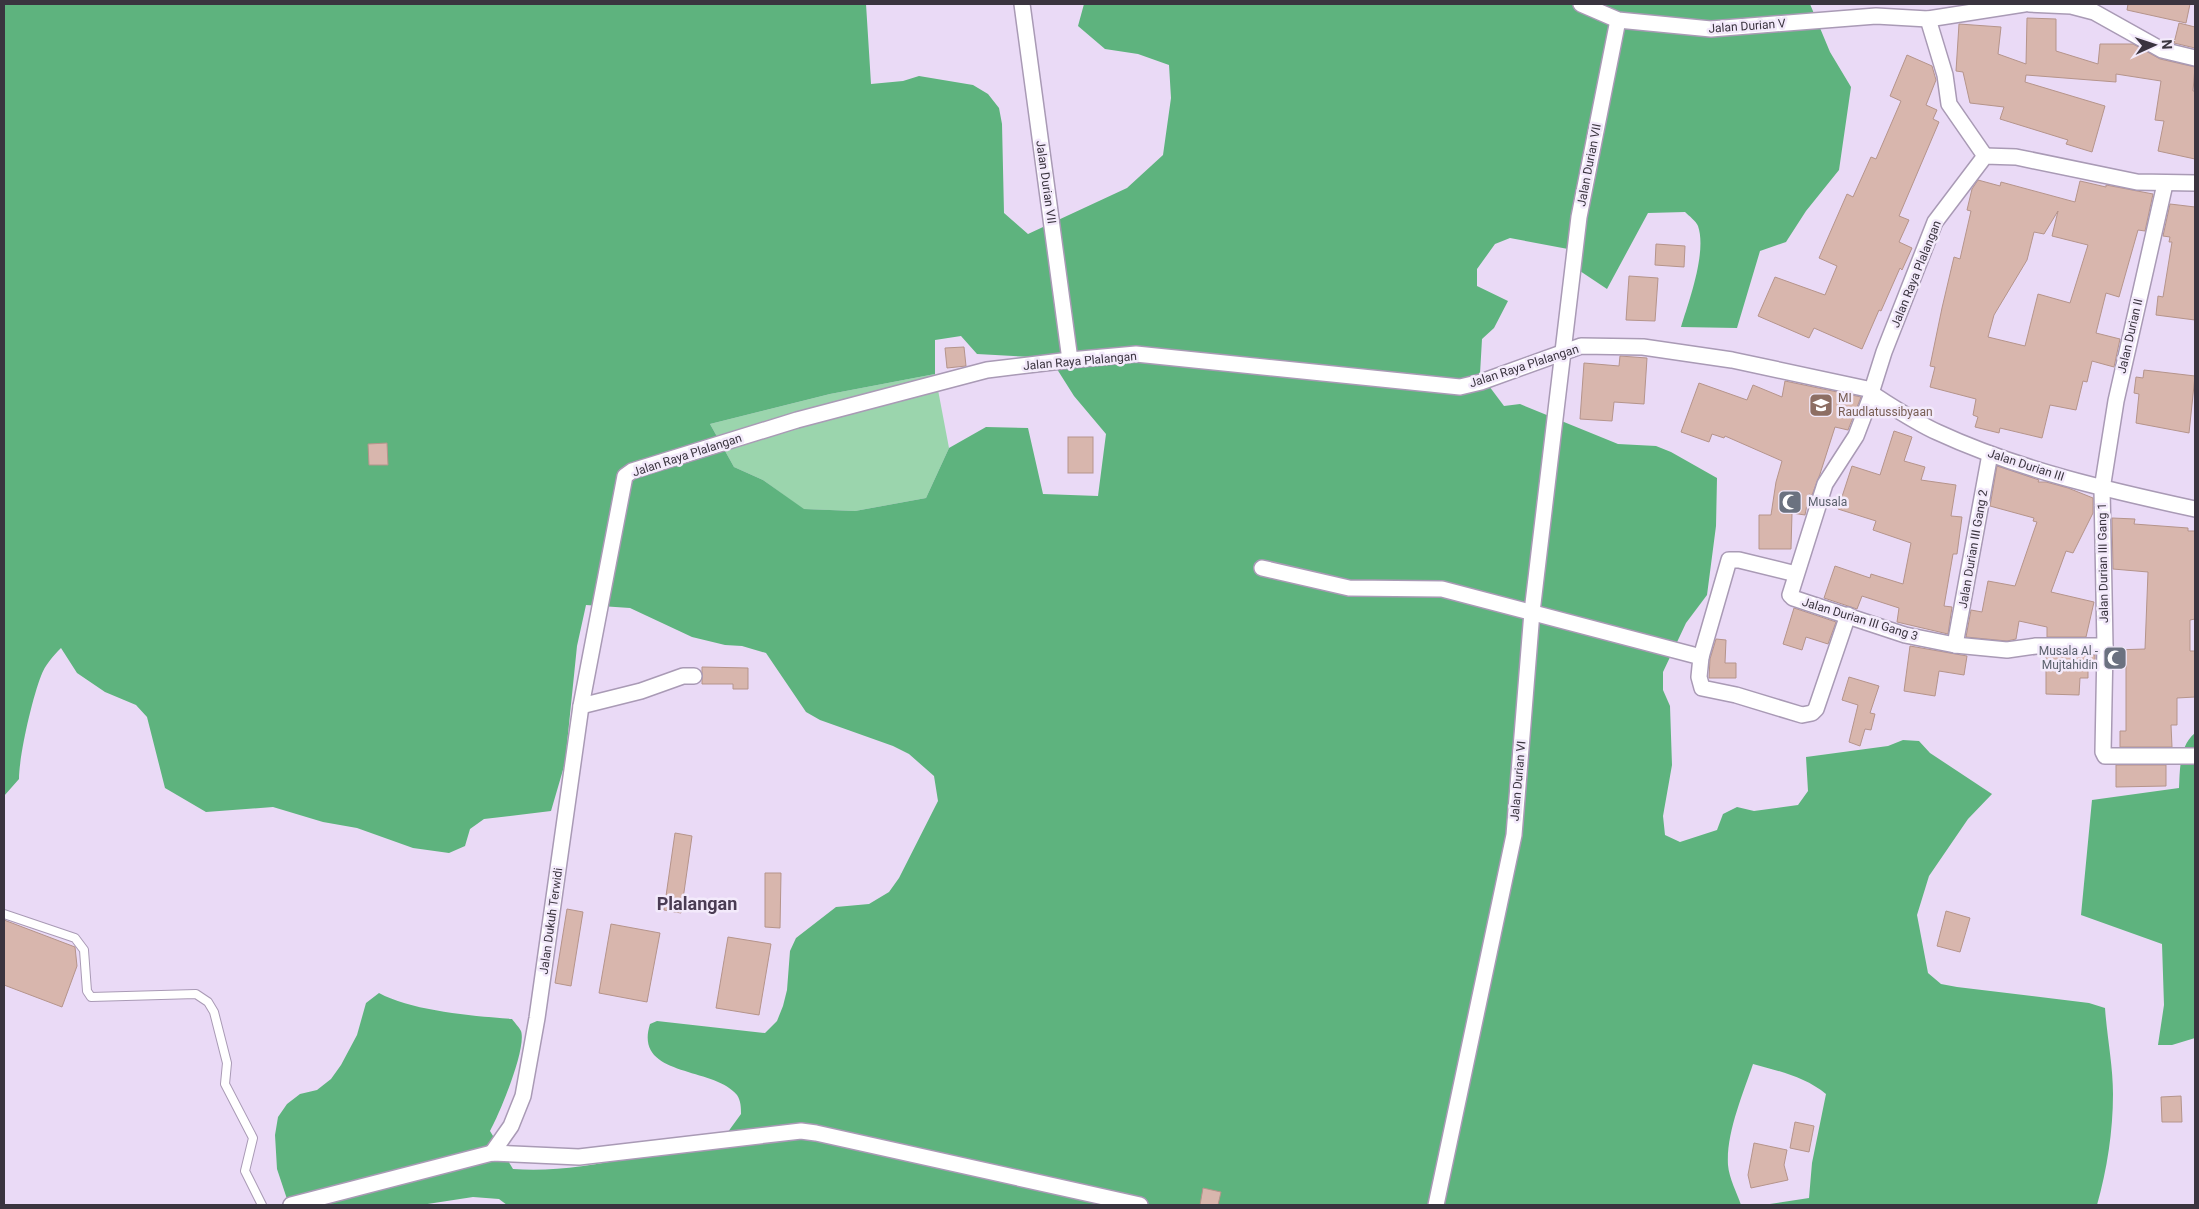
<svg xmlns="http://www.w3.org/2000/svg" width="2199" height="1209" viewBox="0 0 2199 1209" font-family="Roboto,sans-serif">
<rect width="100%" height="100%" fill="#eadaf6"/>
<!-- green -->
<polygon fill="#9bd5ad" points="935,374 949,448 926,498 855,511 803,509 763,480 734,467 710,424 830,394"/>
<!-- forest -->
<g fill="#5eb37e" fill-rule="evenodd">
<path d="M4,4H866L871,84L903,81L919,76L973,85L988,94L999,108L1002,124L1004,213L1028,234L1127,188L1163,155L1171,98L1169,65L1138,54L1105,49L1078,26L1084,4H1810L1830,52L1851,87L1839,170L1806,211L1786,242L1760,251L1737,328L1681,327C1689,301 1707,252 1698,226C1696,221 1689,216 1685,212L1648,213L1607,289L1574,267L1568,249L1510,238L1495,244L1477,269V286L1508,301L1494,328L1482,339L1480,374L1504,406L1520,404L1618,444L1656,446L1671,452L1717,478L1716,526L1707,595L1686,623L1663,672V690L1670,706L1672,765L1663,816L1665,835L1680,842L1717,830L1723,814L1737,807L1754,811L1798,805L1808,791L1806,757L1888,746L1903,740L1919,741L1930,753L1992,794L1968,819L1929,876L1917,915L1928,973L1941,984L1957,987L2089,1003L2105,1008C2107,1037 2113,1066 2113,1094C2113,1131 2107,1170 2097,1205H1763L1809,1198L1812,1163L1826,1094C1805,1077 1779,1071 1753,1064C1743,1094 1726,1133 1728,1165C1729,1178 1737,1193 1741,1205H507L499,1199L473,1197L421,1205H289L277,1169L275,1135L278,1117L287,1104L300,1094L317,1090L331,1079L341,1065L357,1035L366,1003L379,993C412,1011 473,1016 512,1019C514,1022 519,1027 521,1031C527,1048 499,1115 490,1131L513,1169C584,1174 656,1151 725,1136L741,1114C741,1108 741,1101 737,1095C714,1066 633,1078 650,1024L657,1021L765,1033L777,1021L783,1006L787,990L790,951L796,938L836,907L869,904L889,892L899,878L938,801L934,776L909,754L893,746L820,720L806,712L766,653L742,646L725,645L692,637L630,608L586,605L577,646L565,763L551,811L484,819L470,829L465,846L449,853L413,848L357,828L323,822L273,807L206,812L165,788L147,717L136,705L105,692L77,673L61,648C53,656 45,665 41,676C32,699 19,756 19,779L4,796ZM961,336L977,354L1050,358L1074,396L1106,434L1098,496L1043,494L1028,428L986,427L949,448L926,498L855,511L804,509L763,480L734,467L710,424L830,394L935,374V340Z"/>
<path d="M2195,733V1038L2172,1045H2158L2164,1005L2162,944L2081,915L2092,800L2179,788C2180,770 2179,746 2195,733Z"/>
</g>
<!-- building -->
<g fill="#d8b6ad" stroke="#b5948b" fill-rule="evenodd">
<polygon points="2128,4 2190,4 2186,23 2127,10"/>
<polygon points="2027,18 2056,19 2056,51 2098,64 2100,44 2133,44 2160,59 2195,67 2193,91 2195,91 2195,159 2158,151 2164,121 2155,120 2161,81 2116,74 2116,82 2026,75 2025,82 2105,106 2092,152 2066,144 2068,140 2000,119 2004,107 1970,103 1963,72 1956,71 1959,24 2001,27 1998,54 2026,64"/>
<polygon points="2179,23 2195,27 2195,48 2174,43"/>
<polygon points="1907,55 1932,66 1936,80 1926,105 1937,110 1933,119 1939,122 1899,216 1909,220 1899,242 1912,248 1902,270 1900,268 1881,311 1879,310 1862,349 1814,328 1809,338 1758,316 1775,277 1825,295 1837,266 1819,258 1847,194 1853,197 1871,157 1876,159 1901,101 1890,96"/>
<path d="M1978,180L2000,186L2001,182L2075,202L2080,181L2106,187V185L2153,194L2145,231L2138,230L2119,297L2106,293L2096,333L2120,339L2114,367L2092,361L2087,382L2083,381L2076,410L2050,405L2042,438L2000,428L1999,433L1975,427L1978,417L1973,415L1976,399L1930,387L1935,367L1930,366L1942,308L1954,257L1960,259L1971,211L1967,210L1972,189ZM2058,211L2052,236L2088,245L2070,303L2038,294L2025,346L1988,337L1994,315L2027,260L2034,232L2044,234Z"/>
<polygon points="2170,204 2195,207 2195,320 2156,315 2158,296 2163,297 2172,242 2169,242 2170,237 2163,236"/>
<polygon points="1656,244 1685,246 1684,267 1655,265"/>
<polygon points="1629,276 1658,278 1655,321 1626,320"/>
<polygon points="964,347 966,366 947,368 945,348"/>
<polygon points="1620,356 1647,358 1644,404 1614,402 1612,421 1580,419 1584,363 1619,366"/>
<polygon points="2144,370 2195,376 2189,433 2136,423 2139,394 2134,393 2136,377 2143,378"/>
<polygon points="1785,381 1861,397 1848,430 1835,427 1820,474 1812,495 1809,494 1805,515 1792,513 1791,549 1759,549 1759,515 1771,515 1776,482 1782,461 1725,436 1724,438 1712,434 1709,442 1681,432 1699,383 1747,400 1753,385 1782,397"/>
<polygon points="1894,431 1912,437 1904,461 1925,467 1921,480 1956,485 1951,516 1962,517 1957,554 1953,554 1944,606 1952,607 1948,634 1897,622 1899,608 1862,596 1857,609 1824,598 1835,566 1870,578 1871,574 1903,584 1911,543 1873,530 1876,521 1838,509 1852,466 1880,475"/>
<rect x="1068" y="437" width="25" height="36"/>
<polygon points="387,443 388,465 369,465 368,444"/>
<polygon points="1997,466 2039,480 2038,482 2046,482 2068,488 2093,498 2093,513 2073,553 2066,551 2051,592 2094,602 2086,637 2047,637 2047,627 2019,621 2016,639 2007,641 1966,637 1971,610 1982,612 1988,581 2015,586 2037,522 2033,521 2034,518 1990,506"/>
<polygon points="2112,518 2135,519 2134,524 2188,528 2188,531 2195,531 2195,619 2190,620 2190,651 2195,651 2195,697 2177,698 2177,725 2171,725 2172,747 2120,747 2120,731 2126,731 2126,665 2114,666 2114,650 2145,649 2148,572 2113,569"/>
<polygon points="1794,608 1836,622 1828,644 1806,637 1802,650 1783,644"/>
<polygon points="1716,639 1726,640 1725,663 1736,663 1736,678 1709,678 1710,659"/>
<polygon points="1910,646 1967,656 1964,675 1939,671 1935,696 1904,691"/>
<polygon points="2046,655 2095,655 2095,666 2088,666 2088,678 2080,678 2079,695 2046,694"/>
<polygon points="702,667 748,668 748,689 733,689 733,684 702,684"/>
<polygon points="1849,677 1879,686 1870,713 1875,714 1871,730 1865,729 1860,746 1849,742 1858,705 1842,700"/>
<polygon points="2116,765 2166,765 2166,786 2116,787"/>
<polygon points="675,833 692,836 681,913 664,910"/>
<polygon points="765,873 781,873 780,928 765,927"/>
<polygon points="567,909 583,912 571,986 555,983"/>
<polygon points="1946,911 1970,918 1960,952 1937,946"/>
<polygon points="4,920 75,947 77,966 62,1007 4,985"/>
<polygon points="611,924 660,933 647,1002 599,993"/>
<polygon points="728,937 771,944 759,1015 716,1008"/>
<polygon points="2181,1096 2182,1122 2162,1122 2161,1097"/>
<polygon points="1795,1122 1814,1126 1809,1152 1790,1148"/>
<polygon points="1754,1143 1787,1150 1784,1165 1788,1180 1751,1188 1748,1175"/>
<polygon points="1203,1188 1221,1192 1218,1205 1200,1205"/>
</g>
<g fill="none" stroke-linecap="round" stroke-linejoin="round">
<!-- lane casing -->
<g stroke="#a99ab5" stroke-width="10">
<polyline id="lane" points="4,914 75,938 84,950 87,991 91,997 196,994 208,1002 214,1012 227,1063 225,1084 253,1138 245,1171 262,1205"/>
</g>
<!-- street casing -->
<g stroke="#a99ab5" stroke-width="18">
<g id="street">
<polyline points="1022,4 1070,360"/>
<polyline points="1581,4 1618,20 1711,29 1876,16 1928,19 2024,4"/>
<polyline points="2029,4 2071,6 2094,12 2162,50 2195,58"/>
<polyline points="1928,19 1945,75 1949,104 1985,156"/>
<polyline points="2165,184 2116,401 2102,489 2105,646 2103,752 2105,756 2195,756"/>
<path d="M1872,390V394C1893,407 1915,422 1937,432C2019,470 2108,490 2195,509"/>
<polyline points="1872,394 1856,436 1825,484 1790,595 1793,598 1905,635 1955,645 2007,650 2036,646 2105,646"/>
<polyline points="1262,568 1349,588 1442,589 1701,657 1699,677 1702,688 1736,695 1802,715 1812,713 1816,709 1848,615"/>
<polyline points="1955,645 1990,454"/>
<polyline points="1701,657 1729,560 1739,560 1796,574"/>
<polyline points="581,706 641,691 683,676 694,676"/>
<polyline points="492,1153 511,1126 523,1096 537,1018 581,706 625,476 632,471 797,420 987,370 1070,360 1136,354 1460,387 1481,382 1581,346 1643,347 1732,360 1872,390 1884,352 1935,222 1985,156 2016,157 2137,182 2195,183"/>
<polyline points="291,1205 492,1153 579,1157 801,1131 816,1133 1140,1205"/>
<polyline points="1436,1205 1514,835 1532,612 1579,217 1618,20"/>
</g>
</g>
<!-- lane -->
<use href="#lane" stroke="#fff" stroke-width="8"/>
<!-- street -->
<use href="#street" stroke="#fff" stroke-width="15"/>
</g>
<!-- icons -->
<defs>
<g id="school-square" transform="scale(1.25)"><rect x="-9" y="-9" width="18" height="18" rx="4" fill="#8d6e63" stroke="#f3eafb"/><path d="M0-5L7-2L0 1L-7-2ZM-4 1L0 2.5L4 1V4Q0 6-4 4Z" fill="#fff"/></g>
<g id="mosque-square" transform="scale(1.25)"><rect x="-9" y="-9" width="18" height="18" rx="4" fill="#6b7280" stroke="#f3eafb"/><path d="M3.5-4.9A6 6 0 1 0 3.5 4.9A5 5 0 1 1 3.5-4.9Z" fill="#fff"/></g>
</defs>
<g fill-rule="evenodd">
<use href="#school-square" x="1821" y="405"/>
<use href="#mosque-square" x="1790" y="502"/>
<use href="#mosque-square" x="2115" y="658"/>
</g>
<g text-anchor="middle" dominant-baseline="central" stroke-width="5" stroke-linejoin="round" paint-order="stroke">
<!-- street labels -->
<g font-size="12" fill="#3a343f" stroke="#f3eafb">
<text transform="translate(1747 26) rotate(-4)">Jalan Durian V</text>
<text transform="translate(1589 165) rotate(-79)">Jalan Durian VII</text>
<text transform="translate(1046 182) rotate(82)">Jalan Durian VII</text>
<text transform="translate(1916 274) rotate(-68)">Jalan Raya Plalangan</text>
<text transform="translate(2130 336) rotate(-77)">Jalan Durian II</text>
<text transform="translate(1080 361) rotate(-5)">Jalan Raya Plalangan</text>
<text transform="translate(1524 366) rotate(-18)">Jalan Raya Plalangan</text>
<text transform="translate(687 455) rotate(-18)">Jalan Raya Plalangan</text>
<text transform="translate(2026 465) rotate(18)">Jalan Durian III</text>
<text transform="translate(1973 549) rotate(-80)">Jalan Durian III Gang 2</text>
<text transform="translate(2103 563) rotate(-91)">Jalan Durian III Gang 1</text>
<text transform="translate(1860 619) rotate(17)">Jalan Durian III Gang 3</text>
<text transform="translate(1518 781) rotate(-85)">Jalan Durian VI</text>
<text transform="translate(551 921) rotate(-82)">Jalan Dukuh Terwidi</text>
</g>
<!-- education labels -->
<g font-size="12" fill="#785e54" stroke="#f3eafb" text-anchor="start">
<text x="1838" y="398">MI<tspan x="1838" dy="14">Raudlatussibyaan</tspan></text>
</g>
<!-- worship labels -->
<g font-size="12" fill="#5b616d" stroke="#f3eafb" text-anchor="start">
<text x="1808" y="502">Musala</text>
<text x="2098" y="651" text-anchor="end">Musala Al -<tspan x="2098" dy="14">Mujtahidin</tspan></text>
</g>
<!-- district labels -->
<g font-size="18" font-weight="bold" fill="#4a3c53" stroke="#f3eafb">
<text x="697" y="903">Plalangan</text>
</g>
</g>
<!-- border -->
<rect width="2199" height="1209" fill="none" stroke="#3a343f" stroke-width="10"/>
<!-- north arrow -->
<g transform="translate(2154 45) rotate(87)" stroke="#f3eafb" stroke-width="4" paint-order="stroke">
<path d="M0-4L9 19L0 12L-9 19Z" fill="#3a343f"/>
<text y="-8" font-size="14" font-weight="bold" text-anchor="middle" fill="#3a343f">N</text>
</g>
</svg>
